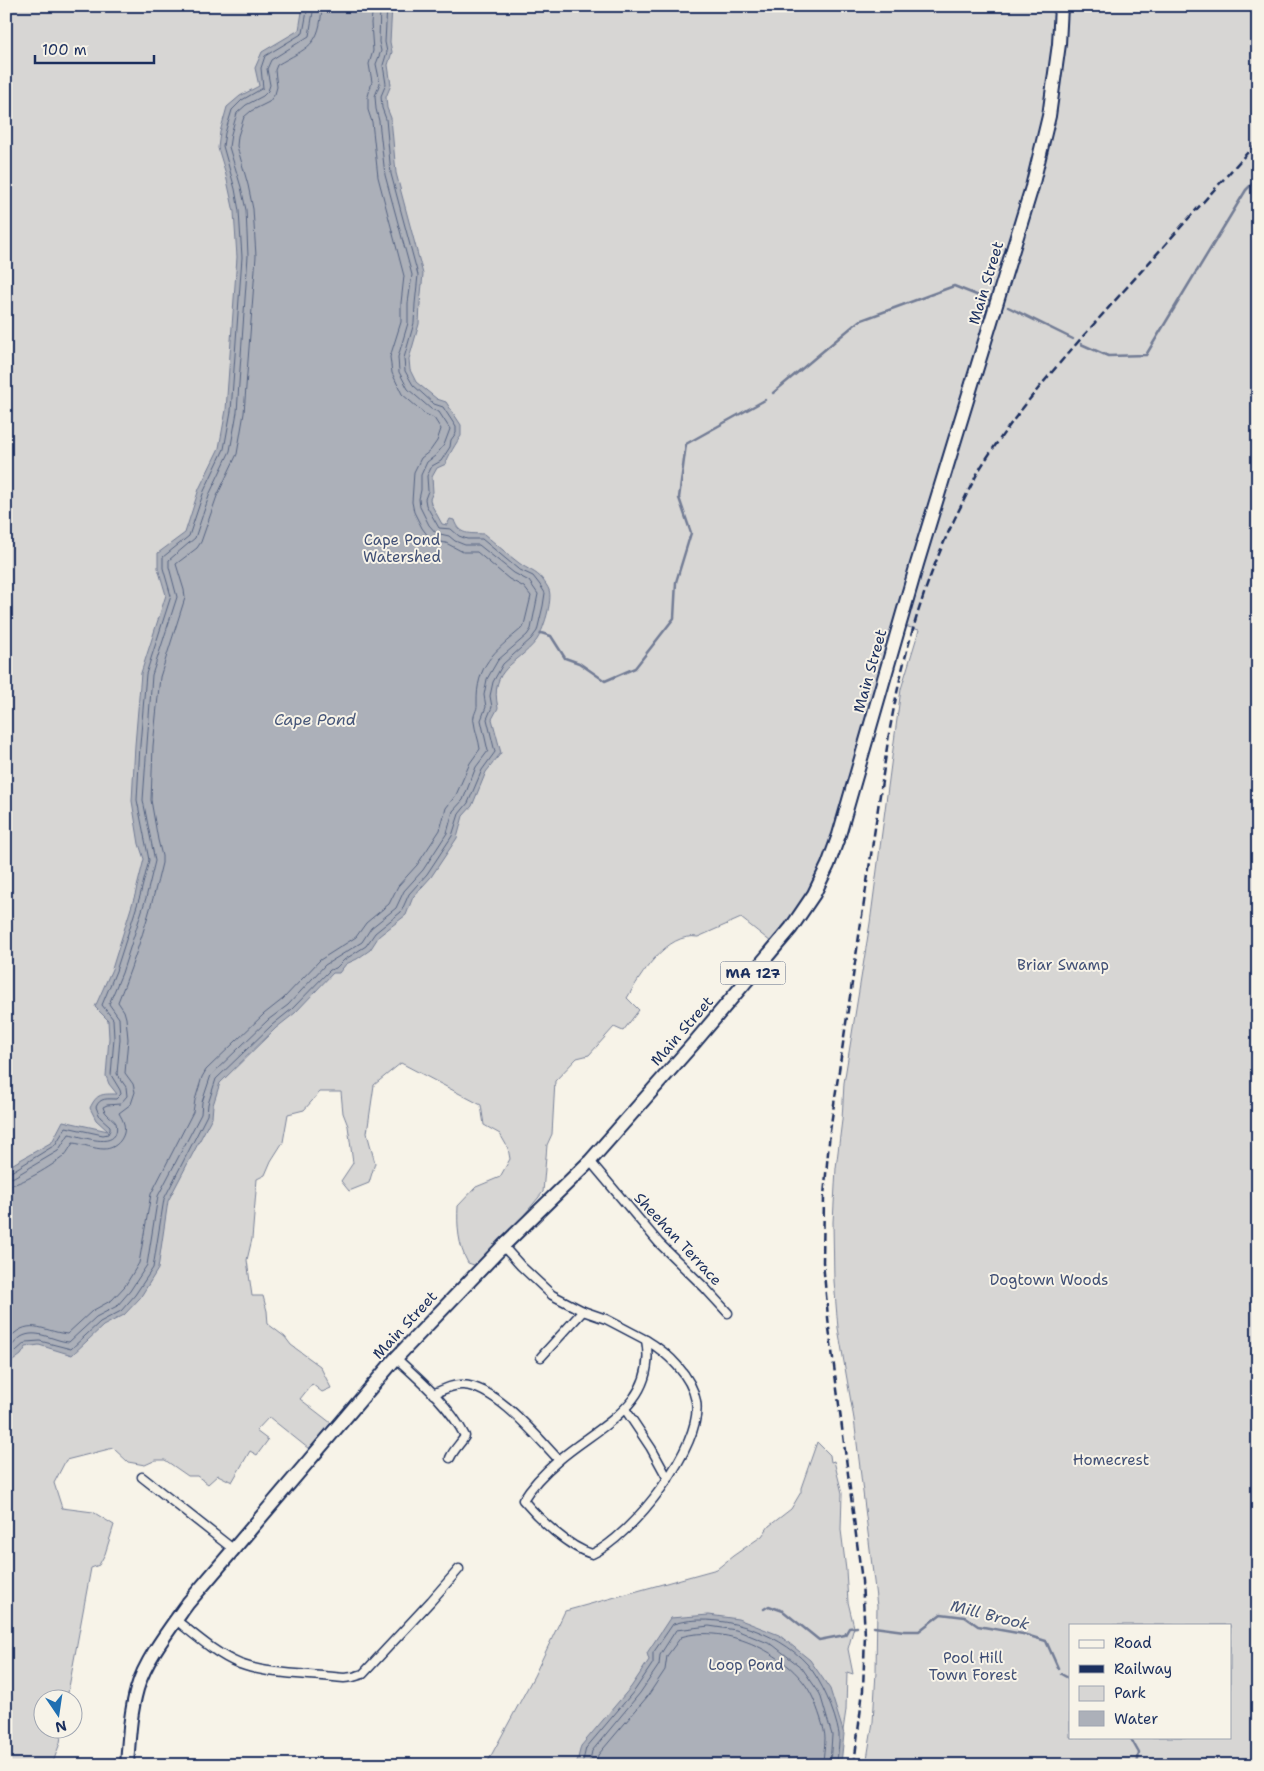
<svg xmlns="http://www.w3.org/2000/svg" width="1264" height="1771" viewBox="0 0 1264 1771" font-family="'Shantell Sans',sans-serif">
<rect width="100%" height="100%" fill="#f7f3e8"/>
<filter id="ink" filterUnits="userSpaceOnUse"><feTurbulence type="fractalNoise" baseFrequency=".02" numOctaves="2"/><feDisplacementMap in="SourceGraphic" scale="10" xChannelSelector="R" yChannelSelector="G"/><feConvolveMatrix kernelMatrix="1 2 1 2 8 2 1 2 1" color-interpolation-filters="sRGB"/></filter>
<g filter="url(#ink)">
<!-- green -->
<g fill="#d7d6d4" stroke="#798299" fill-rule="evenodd">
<path d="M6,6H1054V16L1068,13L1069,6H1258V1765H866L873,1722L876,1672L877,1606L854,1419L838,1328L834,1281L833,1222L836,1168L842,1120L844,1083L870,923L901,689L919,630L894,623L827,854C813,887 794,915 771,942L741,918L698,937C666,932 641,975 627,998L639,1010L623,1031L614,1027L589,1055L577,1058L555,1081L552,1134L547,1145L543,1192L511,1231L477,1266L468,1263C458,1245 457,1226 458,1206L476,1187L500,1177L510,1159L508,1148L500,1134L484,1125L481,1105L401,1063L374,1085L367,1133L375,1163L369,1183L349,1191L341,1181L353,1163L348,1126L343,1113L341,1092H320L304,1110L288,1114L283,1142L271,1161L265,1175L257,1179L252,1239L247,1260L252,1296H263L267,1311L268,1324L285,1337L291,1345L320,1366L331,1388L322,1392L312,1384L300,1399L331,1423L309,1449L269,1417L256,1431L268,1440L257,1455L250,1451L232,1482L218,1475L208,1484L197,1476H188L165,1460H156L145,1465L128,1462L113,1448L66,1460L54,1483L62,1508L93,1512L114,1525L105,1554L99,1565L91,1568L67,1698H42V1728L62,1729L60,1743L52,1765H6ZM1070,1625H1230V1737H1070Z"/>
<polygon points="817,1442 830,1455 831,1462 834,1461 842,1493 841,1530 846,1570 848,1602 854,1627 848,1649 853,1674 847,1672 846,1710 838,1765 486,1765 534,1676 565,1611 717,1569 733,1556 762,1536 769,1526 791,1509 801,1492 801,1488"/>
</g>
<!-- water -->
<g fill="#acb0b9" stroke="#727c95">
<path d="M303,6H392L390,42L392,52L388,65L391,85L386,97L387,108L391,118L396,173L423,274L420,304L419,324L409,359L410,370L416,382L437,399L446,402L461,425V436C458,440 446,459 446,464L437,468L432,477L433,492L430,499L431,504L442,524L447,525L450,519L454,520C459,536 470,533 484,534C495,543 507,554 519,563C528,570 536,571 543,580C545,583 548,587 549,590C553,600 543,632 536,641C517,665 489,668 498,708L492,719L501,753L486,772L472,806L463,816L457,838L431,877L413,897L406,915L379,936L370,950L357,959L346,964L339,973H333L295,1013L276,1028L220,1083L213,1105L212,1117L168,1201L158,1269L140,1298L124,1315L103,1326L72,1355L39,1345L26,1347L21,1355L6,1366V1168L52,1142L63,1121L108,1131L96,1120L90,1108C97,1093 102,1094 117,1094L109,1084L106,1076L109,1038L108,1020L95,1007L112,969L135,895L144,859L139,844L132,801L135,745L141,673L166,595L158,568V553L185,533L199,489L219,448L226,410L237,257L234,212L225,171L218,148L220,132L227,107L240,96L259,86L255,68L262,52L299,30Z"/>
<polygon points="709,1615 738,1619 779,1635 810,1660 830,1689 844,1734 841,1765 579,1765 577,1762 581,1746 631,1687 649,1660 647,1653 670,1618"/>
</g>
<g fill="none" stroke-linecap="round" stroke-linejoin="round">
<!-- shore -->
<g stroke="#556382" stroke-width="1">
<path d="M6,1172H11L55,1145L66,1127L103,1135L108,1134L110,1130V1126L100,1117L96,1107C100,1097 108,1099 116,1099L121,1094L120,1090L111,1075L114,1038L113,1019L102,1005L116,971L140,896L149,860L137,800L140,745L146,674L171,596L163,568V557L189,536L204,491L224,449L231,411L242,257L239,211L235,189L223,146L225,133L232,110L242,100L263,88L261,68L265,56L303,33L308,6"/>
<path d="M6,1179L14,1177L58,1151L69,1134C81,1136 108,1147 115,1135C117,1131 117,1127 116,1123C112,1117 105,1115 103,1107L107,1105L120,1104L127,1096L126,1087L117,1074L120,1039L119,1018L109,1004L122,973L146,898L155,861L143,800L152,675L177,597L169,567V560L195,538L210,493L230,451L237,412L248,256L246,210L241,187L229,147L231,134L237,113L246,105L263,96L268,91L270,85L267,69L271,60L309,36L314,6"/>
<path d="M6,1186C21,1185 52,1166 64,1156C68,1152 70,1147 73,1143C83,1144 94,1149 104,1149C117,1149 127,1136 124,1124C123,1120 121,1117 119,1113L131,1104L135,1092L133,1084L125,1073L128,1039L126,1018L124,1011L118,1002C136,957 151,910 162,863V856L158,840L151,800L153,746L160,677L185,598L184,590L176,564L197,548L201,542L217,496L237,454L244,413L256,256L253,209L248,185L237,146L238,136L244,117L251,111L269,102L275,94L277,87L275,70L277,65C308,47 320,47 322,6"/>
<path d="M6,1342C28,1315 41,1331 67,1334L92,1311L112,1300L125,1286L139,1263L151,1194L193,1112L195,1100L202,1077L206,1070L264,1014L283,999L320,960L356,937L366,923L389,904L398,886L417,865L440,830L446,808L456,795L470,763L480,749C479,740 475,731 474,722C472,715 478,710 477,704C476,665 494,652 521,629L524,625L531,596L524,587L509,579L477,552H463L446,543L434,541L428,536L422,528L414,512L412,502L414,472L421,458L430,451L437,441L441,429L434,418L425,414L402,394L392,373L390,357L401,322V303L404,276L378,177L372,122L368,110V96L372,82L369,64L373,51L371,23L373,6"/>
<path d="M6,1352C11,1348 15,1341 21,1337C37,1328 53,1341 69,1342L96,1317L117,1306L130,1291L147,1265L158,1196L201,1114L202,1102L211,1075L268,1020L288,1005L325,965L362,942L371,928L396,908L404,891L423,870L447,833L453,811L463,800L476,767L488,751L481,720L486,707L484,695L487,679L498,660L527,635L531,629L538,594L529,581L514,573L479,545H465L455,541L449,536L436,533L429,525L420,507L419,499L421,490V475L427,462L435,456L444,445L450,429L439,412L431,409L408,389L399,372L398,357L408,323V303L412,275L385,175L379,121L376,109L375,96L380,83L376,64L381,51L379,42L380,6"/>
<polyline points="6,1360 26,1342 40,1341 71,1349 100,1322 121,1311 135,1295 153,1268 164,1199 207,1115 208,1104 216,1079 272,1025 292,1009 330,970 336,968 344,960 366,946 375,933 401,912 409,894 427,874 452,836 459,814 468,803 482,770 495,752 487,719 492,707 490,696 493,682 503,664 531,639 537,631 543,606 545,593 540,585 533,576 518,569 482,539 467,539 459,536 451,529 439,528 426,505 425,499 428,491 427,476 432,466 441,461 450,447 451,440 456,433 456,427 443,407 434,404 413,385 405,371 404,358 414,323 415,304 418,275 391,174 386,119 382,108 381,96 386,84 383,65 387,52 385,42 387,6"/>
<path d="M582,1765L586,1748L635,1690L653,1663V1653L673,1624C715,1611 778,1631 807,1664C822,1681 835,1712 839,1734C840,1744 837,1755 837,1765"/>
<polyline points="589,1765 592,1751 640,1693 659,1665 660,1655 676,1630 709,1626 736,1630 773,1645 802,1668 820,1694 832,1735 830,1765"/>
<path d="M596,1765L598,1755L647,1697L665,1670L667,1656L681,1637C726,1623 793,1654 813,1698C817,1707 825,1729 825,1738C825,1747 823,1756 823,1765"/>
</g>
<!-- stream -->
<g stroke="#727c95" stroke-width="2.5">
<polyline points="1197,271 1246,190 1258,178"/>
<polyline points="1008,307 1073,339"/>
<polyline points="1081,344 1108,356 1146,355 1196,272"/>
<polyline points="773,393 859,321 954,286 989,300"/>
<polyline points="541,633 551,636 565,658 579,663 605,681 635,668 674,618 676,582 691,533 679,498 686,444 765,400"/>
<polyline points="764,1609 769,1606 783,1611 819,1640 845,1635 849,1628 857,1627"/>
<polyline points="874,1627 904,1631 919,1631 941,1614 965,1617 978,1626 1023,1634 1046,1641 1058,1668"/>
<polyline points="1061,1674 1070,1679"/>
<polyline points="1130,1737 1139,1753 1137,1765"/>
</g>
<!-- street casing -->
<g stroke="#1b2f5e" stroke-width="11">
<g id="street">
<polyline points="590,1161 659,1243 705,1288 728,1313"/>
<polyline points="503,1246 521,1266 552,1295 583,1311 606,1319 646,1340"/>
<path d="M646,1340C668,1353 691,1375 696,1401C704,1445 631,1537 592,1554C568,1547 539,1519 523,1500C532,1485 545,1472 559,1460C598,1426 658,1405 646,1340Z"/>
<polyline points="541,1357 583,1311"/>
<path d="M396,1358C421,1381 449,1405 465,1436C462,1442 454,1449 450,1458"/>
<path d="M433,1394C442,1390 453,1384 463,1385C497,1387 537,1437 559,1460"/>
<polyline points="625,1409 651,1448 668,1479"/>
<polyline points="142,1477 233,1549"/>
<path d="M176,1620C196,1636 216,1654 240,1664C269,1675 313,1674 344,1678L353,1677L363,1674L431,1601L459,1569"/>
</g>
</g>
<!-- primary casing -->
<g stroke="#1b2f5e" stroke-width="16">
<path id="primary" d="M127,1765C129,1739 130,1714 137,1689C145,1660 171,1627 188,1603L396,1358L503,1246L590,1161L694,1043L791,928L814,894L828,865L839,835L917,564L1032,187L1049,116L1059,44L1061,6"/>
</g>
<!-- street -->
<use href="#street" stroke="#f7f3e8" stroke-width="8"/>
<!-- primary -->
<use href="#primary" stroke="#f7f3e8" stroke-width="12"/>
<!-- rail -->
<path stroke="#1b2f5e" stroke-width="2.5" stroke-dasharray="8 4" stroke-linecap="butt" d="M854,1765L863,1690L865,1635L862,1581L829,1328L823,1262L824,1196L830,1131L889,734C903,654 925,576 962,504C968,492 974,479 981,467C1020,405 1070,351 1119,296C1165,245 1211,193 1258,141"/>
</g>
</g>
<g text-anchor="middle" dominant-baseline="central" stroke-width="4" stroke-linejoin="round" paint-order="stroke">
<!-- shield labels -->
<rect fill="#f7f3e8" stroke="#5d6a87" stroke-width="1" x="720.5" y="961.5" width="65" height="23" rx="4"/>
<g font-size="14" font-weight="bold" fill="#1b2f5e">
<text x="753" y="973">MA 127</text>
</g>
<!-- street labels -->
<g font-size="15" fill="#1b2f5e" stroke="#f7f3e8">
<text transform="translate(986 283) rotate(-73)">Main Street</text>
<text transform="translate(870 671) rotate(-74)">Main Street</text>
<text transform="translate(682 1031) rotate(-49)">Main Street</text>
<text transform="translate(678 1239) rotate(47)">Sheehan Terrace</text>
<text transform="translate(405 1325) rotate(-47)">Main Street</text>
</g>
<!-- park labels -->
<g font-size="15" fill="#415076" stroke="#f7f3e8">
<text x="402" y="540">Cape Pond<tspan x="402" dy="17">Watershed</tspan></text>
<text x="1063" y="965">Briar Swamp</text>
<text x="1049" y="1280">Dogtown Woods</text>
<text x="1111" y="1460">Homecrest</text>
<text x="973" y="1658">Pool Hill<tspan x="973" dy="17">Town Forest</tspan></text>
<text x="746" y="1665">Loop Pond</text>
</g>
<!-- water labels -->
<g font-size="16" font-style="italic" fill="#465679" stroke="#f7f3e8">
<text x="315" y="719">Cape Pond</text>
<text transform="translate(990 1615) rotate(14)">Mill Brook</text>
</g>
</g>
<!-- margin -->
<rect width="1264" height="1771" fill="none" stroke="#f7f3e8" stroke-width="25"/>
<rect x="12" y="12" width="1239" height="1746" fill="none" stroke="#1b2f5e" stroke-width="2" filter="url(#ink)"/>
<!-- legend -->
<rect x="1069" y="1624" width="162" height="115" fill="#f7f3e8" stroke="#9fa5b1"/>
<rect x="1079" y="1640" width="25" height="8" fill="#f7f3e8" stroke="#9fa5b1"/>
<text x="1114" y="1648" font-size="15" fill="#1b2f5e">Road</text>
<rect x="1079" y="1665" width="25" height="8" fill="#1b2f5e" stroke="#9fa5b1"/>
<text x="1114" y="1674" font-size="15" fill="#1b2f5e">Railway</text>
<rect x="1079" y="1686" width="25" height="15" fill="#d7d6d4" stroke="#9fa5b1"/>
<text x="1114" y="1698" font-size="15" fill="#1b2f5e">Park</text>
<rect x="1079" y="1711" width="25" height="15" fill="#acb0b9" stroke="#9fa5b1"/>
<text x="1114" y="1724" font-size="15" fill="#1b2f5e">Water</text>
<!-- north arrow -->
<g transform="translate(58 1714) rotate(167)"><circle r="24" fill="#f7f3e8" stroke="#9fa5b1"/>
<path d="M0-4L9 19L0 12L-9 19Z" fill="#1f6fb2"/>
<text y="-8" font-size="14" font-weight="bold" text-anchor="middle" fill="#1b2f5e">N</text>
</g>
<!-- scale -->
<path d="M35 55v8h119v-8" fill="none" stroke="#1b2f5e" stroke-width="2.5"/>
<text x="42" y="55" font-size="15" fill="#1b2f5e" stroke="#f7f3e8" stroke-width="4" paint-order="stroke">100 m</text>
</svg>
